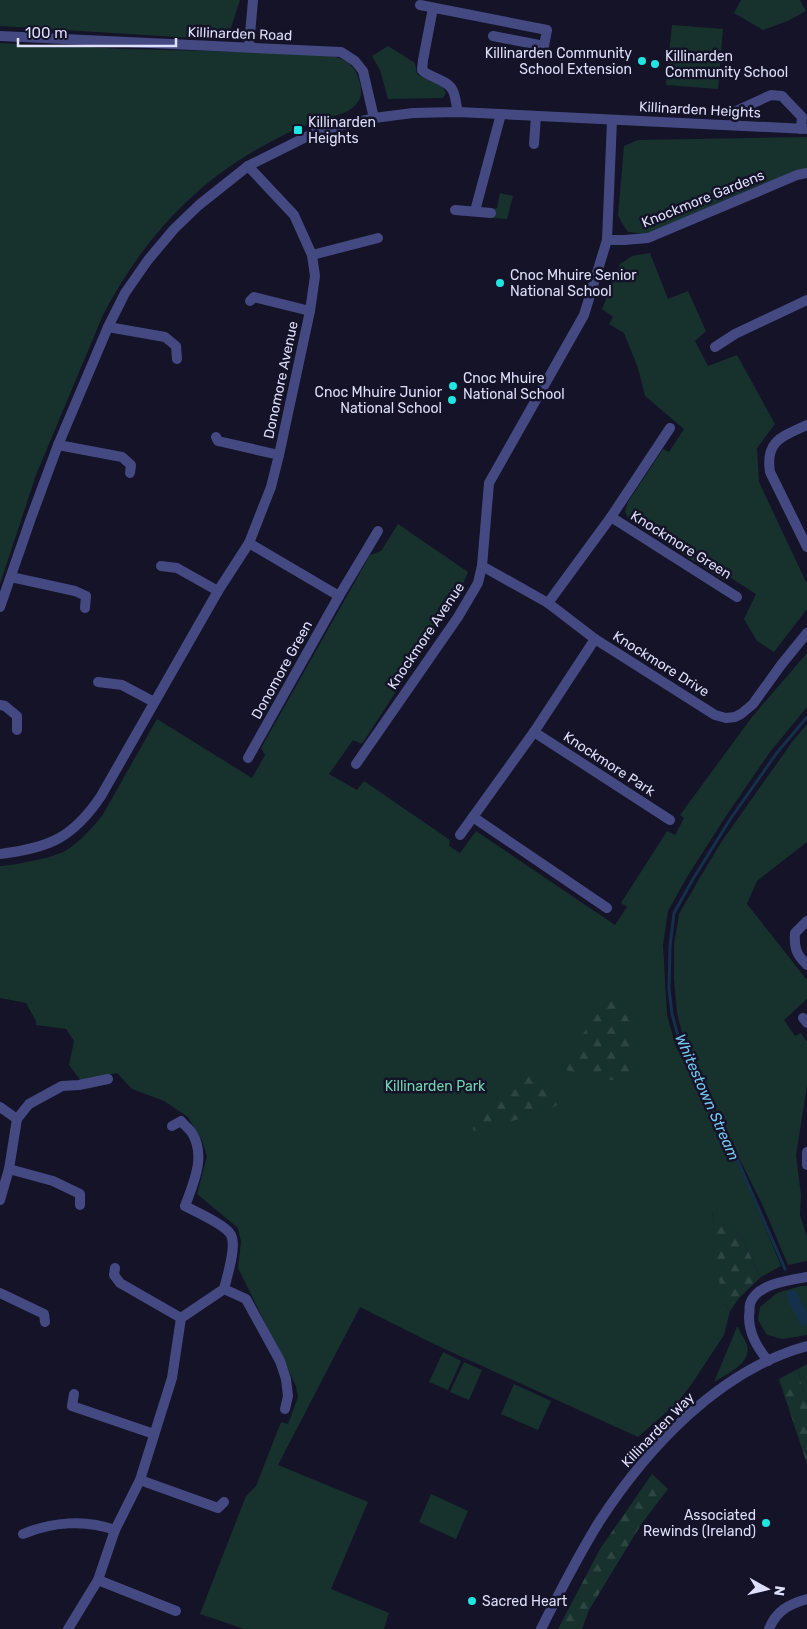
<svg xmlns="http://www.w3.org/2000/svg" width="807" height="1629" viewBox="0 0 807 1629" font-family="Rubik,sans-serif">
<defs>
<pattern id="forest-firs" width="22" height="20" patternUnits="userSpaceOnUse" patternTransform="scale(1.25)"><rect width="22" height="20" fill="#17322d"/><path d="M5 1l3.5 6h-7zM16 11l3.5 6h-7z" fill="#2d4642"/></pattern>
</defs>
<rect width="100%" height="100%" fill="#141328"/>
<!-- green -->
<g fill="#17322d">
<polygon points="0,0 240,0 228,37 209,39 0,26"/>
<polygon points="741,0 800,0 806,11 788,21 763,30 734,13"/>
<polygon points="672,25 723,29 718,89 666,85"/>
<path d="M0,43L124,49L321,54C342,58 354,60 360,83C361,88 362,93 360,98C358,103 352,109 348,111C338,116 325,118 315,122C294,129 275,139 256,150C190,187 138,247 103,315L36,475L0,584Z"/>
<polygon points="388,46 415,63 417,74 442,86 446,93 443,98 388,99 380,70 372,56"/>
<polygon points="807,137 807,168 767,182 646,234 628,232 622,223 618,215 624,146 638,140"/>
<polygon points="500,193 513,196 507,219 492,218 494,209 497,208"/>
<polygon points="650,253 668,299 688,291 706,331 695,341 708,366 737,355 775,424 757,448 759,482 807,584 807,609 774,652 757,641 744,619 756,594 728,576 725,581 629,520 625,511 628,502 663,449 669,452 684,429 645,396 638,368 624,333 609,324 613,317 602,309 620,264 632,256"/>
<path d="M398,524L468,572L458,596L362,744L353,740L329,774L357,790L364,781L450,840L449,846L460,853L476,831L615,925L627,907L621,903L667,831L675,835L684,818L680,815L752,717L807,653V707L770,752L726,816L687,877L668,911L663,945L667,1015L676,1047L738,1161L781,1266L761,1277L742,1239L712,1211L724,1304L730,1311L724,1335L691,1385L677,1403L638,1437L436,1345L360,1307L278,1465L368,1502L331,1589L389,1613L384,1629H244L200,1614L246,1496L256,1486L281,1422L288,1424L298,1397L296,1386L238,1268L241,1242L238,1228L197,1194L207,1156L202,1141L188,1117L164,1101L132,1089L117,1073L81,1081L69,1065L74,1041L66,1029L36,1025V1021L26,1003L0,998V866C12,866 55,857 65,851C79,843 92,828 102,816L157,719L252,778L265,755L261,748L370,555L381,551Z"/>
<polygon points="807,724 807,842 757,881 747,904 807,980 807,999 784,1020 795,1036 801,1033 807,1042 807,1086 796,1155 801,1195 800,1215 807,1237 807,1261 788,1265 763,1206 736,1152 684,1041 677,1013 674,979 674,945 679,914 699,879 722,841 792,742"/>
<polygon points="801,1286 807,1286 807,1335 783,1339 767,1335 758,1320 760,1307 777,1293"/>
<path d="M737,1327H738C740,1333 745,1339 747,1345C752,1364 726,1374 714,1382Z"/>
<polygon points="443,1352 461,1361 448,1390 429,1382"/>
<polygon points="464,1362 482,1370 469,1400 450,1392"/>
<polygon points="807,1364 807,1406 798,1369"/>
<polygon points="514,1384 551,1401 538,1430 501,1414"/>
<polygon points="431,1494 468,1511 456,1539 419,1522"/>
</g>
<!-- forest -->
<g fill="url(#forest-firs)">
<path d="M614,990L629,1006L633,1026L635,1079C608,1083 579,1076 554,1065L573,1048Z"/>
<path d="M523,1073C545,1078 550,1084 557,1105L542,1113L474,1131L468,1120Z"/>
<polygon points="712,1210 742,1239 761,1277 739,1298 730,1311 724,1304 720,1288"/>
<polygon points="798,1369 807,1406 807,1464 779,1379"/>
<polygon points="652,1474 668,1489 642,1523 589,1610 582,1629 558,1629 600,1549"/>
</g>
<!-- water -->
<polygon fill="#15304b" points="795,1290 807,1312 807,1325 803,1327 789,1304 786,1293"/>
<g fill="none" stroke-linecap="round" stroke-linejoin="round">
<!-- stream -->
<g stroke="#15304b" stroke-width="3">
<polyline points="719,1142 730,1147"/>
<polyline points="785,1269 738,1161 680,1043 672,1014 669,989 670,946 674,913 693,879 731,818 776,754 807,717"/>
</g>
<!-- minor -->
<g stroke="#444982" stroke-width="10">
<polyline points="420,5 547,30 544,46 493,36"/>
<path d="M433,8L423,60L422,70C430,78 449,80 453,91C456,97 456,106 458,112"/>
<polyline points="249,46 253,0"/>
<polyline points="734,125 736,111 771,95 782,96 802,117 801,129"/>
<polyline points="534,144 536,116"/>
<polyline points="455,210 491,213"/>
<polyline points="475,211 501,114"/>
<polyline points="607,240 624,240 648,238 797,175 807,173"/>
<polyline points="312,255 378,238"/>
<polyline points="250,301 254,297 310,311"/>
<polyline points="108,327 165,337 176,346 177,359"/>
<polyline points="715,347 735,334 807,300"/>
<path d="M807,425C783,436 765,440 770,472L807,547"/>
<polyline points="216,437 218,441 279,455"/>
<polyline points="58,445 122,457 131,465 130,473"/>
<polyline points="611,517 737,597"/>
<polyline points="249,543 339,596"/>
<polyline points="161,566 177,568 218,591"/>
<polyline points="482,566 548,603 595,639 715,715 726,718 735,717 741,714 753,704 781,665 807,633"/>
<polyline points="11,577 75,591 86,596 85,608"/>
<polyline points="548,603 611,517 670,428"/>
<polyline points="98,682 122,685 154,702"/>
<polyline points="0,705 5,706 17,716 17,730"/>
<polyline points="534,732 670,820"/>
<polyline points="248,758 339,596 378,531"/>
<polyline points="356,764 458,617 478,583 482,566 489,483 584,315 607,240 612,120"/>
<polyline points="473,817 607,908"/>
<polyline points="460,835 534,732 595,639"/>
<path d="M0,854C49,848 73,838 101,796L218,591L249,543L271,487L279,455L310,311L315,276L312,255L294,215L248,166"/>
<path d="M807,921L795,933C794,948 796,954 807,965"/>
<polyline points="803,1018 807,1023"/>
<polyline points="0,1107 17,1119"/>
<polyline points="807,1152 807,1165"/>
<polyline points="9,1169 53,1181 80,1194 80,1205"/>
<polyline points="0,1200 9,1169 17,1119 29,1104 62,1086 79,1085 108,1079"/>
<polyline points="115,1268 114,1275 120,1283 181,1318"/>
<polyline points="224,1289 246,1299 280,1361 286,1379 288,1396 285,1409"/>
<polyline points="0,1293 44,1314 45,1322"/>
<path d="M768,1361C757,1347 749,1334 749,1316C750,1312 749,1308 750,1304C756,1284 789,1280 807,1277"/>
<polyline points="74,1394 72,1406 154,1434"/>
<polyline points="140,1480 218,1508 224,1502"/>
<path d="M23,1534C52,1522 85,1519 115,1530"/>
<polyline points="98,1580 176,1611"/>
<path d="M68,1629L98,1580L115,1530L140,1480L172,1378L181,1318L224,1289C227,1276 237,1247 231,1235C226,1225 196,1212 185,1206C194,1182 206,1156 192,1133C189,1128 184,1125 181,1121L172,1126"/>
<path d="M769,1629C776,1611 789,1604 807,1599"/>
</g>
<!-- tertiary -->
<g stroke="#444982" stroke-width="10">
<polyline points="0,36 341,52 355,61 363,71 374,118"/>
<polyline points="0,607 31,518 58,445 108,327 125,293 148,260 174,229 199,205 248,166 318,131 374,118 413,113 458,112 807,129"/>
<path d="M541,1629C559,1593 578,1556 599,1522C647,1448 719,1370 807,1346"/>
</g>
</g>
<!-- markers -->
<g fill="#1fe6e1" stroke="#141328" stroke-width="2">
<circle cx="642" cy="61" r="5"/>
<circle cx="655" cy="64" r="5"/>
<rect x="293" y="125" width="10" height="10" rx="2.5"/>
<circle cx="500" cy="283" r="5"/>
<circle cx="453" cy="386" r="5"/>
<circle cx="452" cy="400" r="5"/>
<circle cx="766" cy="1523" r="5"/>
<circle cx="472" cy="1601" r="5"/>
</g>
<g text-anchor="middle" dominant-baseline="central" stroke-width="5" stroke-linejoin="round" paint-order="stroke">
<!-- street labels -->
<g font-size="14" fill="#dedffb" stroke="#141328">
<text transform="translate(240 34) rotate(2)">Killinarden Road</text>
<text transform="translate(700 110) rotate(3)">Killinarden Heights</text>
<text transform="translate(703 199) rotate(-22)">Knockmore Gardens</text>
<text transform="translate(281 380) rotate(-78)">Donomore Avenue</text>
<text transform="translate(681 545) rotate(32)">Knockmore Green</text>
<text transform="translate(426 636) rotate(-56)">Knockmore Avenue</text>
<text transform="translate(661 664) rotate(32)">Knockmore Drive</text>
<text transform="translate(282 670) rotate(-61)">Donomore Green</text>
<text transform="translate(609 764) rotate(33)">Knockmore Park</text>
<text transform="translate(658 1430) rotate(-46)">Killinarden Way</text>
</g>
<!-- poi labels -->
<g font-size="14" fill="#dedffb" stroke="#141328" text-anchor="start">
<text x="632" y="53" text-anchor="end">Killinarden Community<tspan x="632" dy="16">School Extension</tspan></text>
<text x="665" y="56">Killinarden<tspan x="665" dy="16">Community School</tspan></text>
<text x="308" y="122">Killinarden<tspan x="308" dy="16">Heights</tspan></text>
<text x="510" y="275">Cnoc Mhuire Senior<tspan x="510" dy="16">National School</tspan></text>
<text x="463" y="378">Cnoc Mhuire<tspan x="463" dy="16">National School</tspan></text>
<text x="442" y="392" text-anchor="end">Cnoc Mhuire Junior<tspan x="442" dy="16">National School</tspan></text>
<text x="756" y="1515" text-anchor="end">Associated<tspan x="756" dy="16">Rewinds (Ireland)</tspan></text>
<text x="482" y="1601">Sacred Heart</text>
</g>
<!-- park labels -->
<g font-size="14" fill="#71d5af" stroke="#141328">
<text x="435" y="1086">Killinarden Park</text>
</g>
<!-- water labels -->
<g font-size="15" font-style="italic" fill="#77c8f0" stroke="#141328">
<text transform="translate(707 1097) rotate(66)">Whitestown Stream</text>
</g>
</g>
<!-- north arrow -->
<g transform="translate(767 1589) rotate(98)" stroke="#141328" stroke-width="4" paint-order="stroke">
<path d="M0-4L9 19L0 12L-9 19Z" fill="#dedffb"/>
<text y="-8" font-size="14" font-weight="bold" text-anchor="middle" fill="#dedffb">N</text>
</g>
<!-- scale -->
<path d="M18 38v8h158v-8" fill="none" stroke="#dedffb" stroke-width="2.5"/>
<text x="25" y="38" font-size="15" fill="#dedffb" stroke="#141328" stroke-width="4" paint-order="stroke">100 m</text>
</svg>
